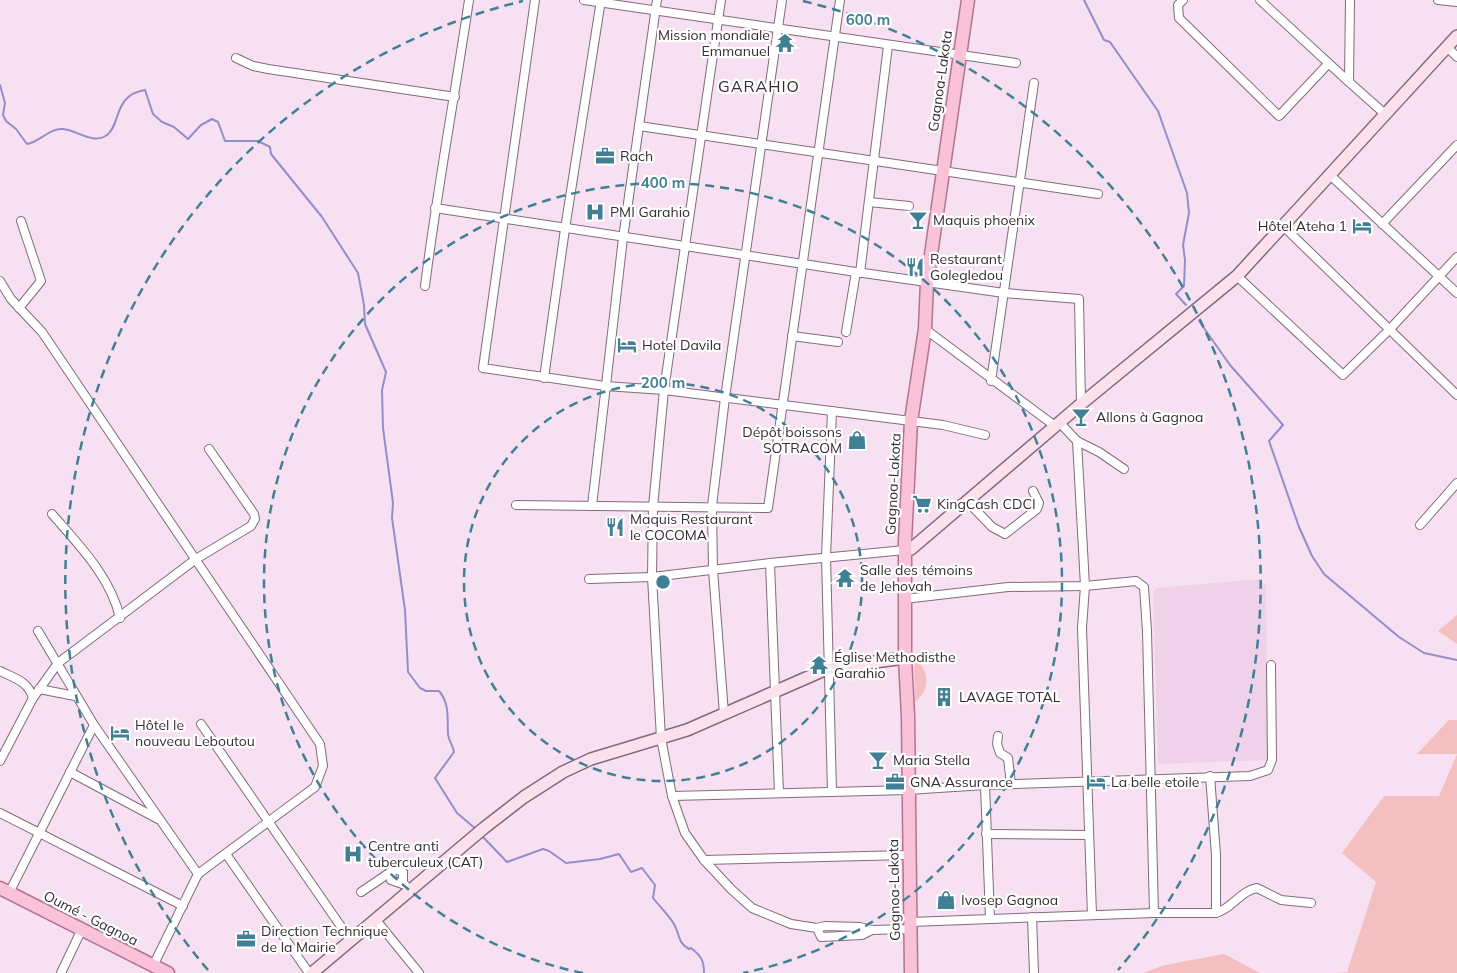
<svg xmlns="http://www.w3.org/2000/svg" width="1457" height="973" viewBox="0 0 1457 973" font-family="Mulish,sans-serif">
<rect width="100%" height="100%" fill="#f8e0f3"/>
<!-- built -->
<polygon fill="#efd2e9" points="1259,579 1266,585 1268,760 1158,764 1153,592 1157,588"/>
<!-- green -->
<g fill="#f4bfc1">
<polygon points="1457,615 1457,644 1438,631"/>
<path d="M914,658C930,670 931,689 915,702Z"/>
<polygon points="1449,720 1457,720 1457,973 1337,973 1347,972 1376,882 1342,853 1384,796 1439,796 1457,754 1417,754"/>
<polygon points="1224,954 1260,973 1143,973 1165,965"/>
</g>
<g fill="none" stroke-linecap="round" stroke-linejoin="round">
<!-- stream -->
<g stroke="#948dcb" stroke-width="2">
<polyline points="1084,0 1104,40 1110,42 1158,111 1187,193 1189,213 1183,245 1185,260 1184,286 1176,294 1186,305"/>
<path d="M0,85L5,103L3,115L6,121L16,129L27,144C40,142 49,128 63,129C77,130 93,145 107,135C121,125 113,95 145,90L153,114L162,122L174,127L188,139L201,125L212,119L218,122L225,141H258L270,147L271,154L322,217L358,273L364,305L365,324L386,372L382,390L383,428L393,503L392,518L405,610L408,672L420,688L426,691H439C450,704 447,718 448,733C448,740 453,745 454,752L435,778L457,813L476,829"/>
<polyline points="1199,321 1230,365 1283,425 1269,441 1299,527 1312,556 1324,574 1399,637 1424,653 1457,660"/>
<path d="M482,836L507,862L543,849L549,851L566,863L600,859L619,854L631,872L642,868L655,885L653,898C660,907 670,916 675,926C680,936 678,943 689,949L691,948C701,956 704,960 704,973"/>
</g>
<!-- street casing -->
<g stroke="#806b7c" stroke-width="10">
<g id="street">
<polyline points="535,0 483,368 605,386 664,390 943,425 985,435"/>
<polyline points="584,0 1016,63"/>
<polyline points="721,0 664,390 653,507 652,577 661,738 672,796 685,833 704,860 731,889 752,908 791,924 817,928 825,926 860,927 872,930 910,929"/>
<polyline points="1183,0 1178,5 1179,18 1279,116 1328,64"/>
<polyline points="1260,0 1349,82 1350,0"/>
<polyline points="1438,0 1457,2"/>
<polyline points="1447,47 1457,57"/>
<polyline points="236,58 253,66 268,69 455,97"/>
<polyline points="1349,82 1385,114"/>
<polyline points="639,126 1098,194"/>
<polyline points="1330,175 1457,293"/>
<polyline points="869,202 909,206"/>
<polyline points="435,208 856,272 1004,293 1079,299 1081,404"/>
<polyline points="1382,224 1457,145"/>
<polyline points="1283,226 1457,395"/>
<polyline points="860,273 888,46"/>
<polyline points="1237,276 1343,375 1390,329 1457,257"/>
<polyline points="0,281 11,299 42,332 320,744 323,766 315,787 198,874 153,966"/>
<path d="M425,286C437,190 455,95 469,0"/>
<polyline points="19,308 41,281 21,221"/>
<polyline points="925,329 1055,426"/>
<polyline points="846,332 856,272"/>
<polyline points="792,336 838,342"/>
<polyline points="544,378 565,229 601,0"/>
<polyline points="991,381 1034,83"/>
<polyline points="832,411 826,557 832,792"/>
<polyline points="1060,423 1077,441 1085,586 1082,628 1092,915"/>
<polyline points="1077,441 1099,452 1124,469"/>
<polyline points="968,502 992,527 1005,534 1037,509 1039,503 1033,491"/>
<polyline points="516,505 768,508 840,0"/>
<polyline points="592,506 623,238 657,0"/>
<path d="M52,514C78,544 111,577 120,618"/>
<polyline points="1420,525 1457,483"/>
<polyline points="770,563 779,793"/>
<polyline points="589,579 652,577 770,563 905,550"/>
<polyline points="904,599 1008,587 1085,586 1136,581 1144,587 1147,631 1154,913"/>
<polyline points="38,631 94,725 198,874"/>
<path d="M0,671C14,678 28,681 33,698"/>
<polyline points="39,689 75,696"/>
<polyline points="724,714 713,570 712,506 725,398 782,0"/>
<polyline points="201,724 351,941"/>
<polyline points="998,736 997,744 1000,753 1008,758 1011,784"/>
<polyline points="0,761 33,698 58,663 196,559 251,526 255,519 254,514 209,449"/>
<polyline points="70,772 158,819"/>
<polyline points="1210,776 1216,855 1216,913"/>
<polyline points="985,785 990,919"/>
<polyline points="672,796 908,790 985,785 1250,776 1268,770 1272,760 1271,665"/>
<polyline points="0,813 183,906"/>
<polyline points="986,834 1089,835"/>
<polyline points="226,854 309,973"/>
<polyline points="704,860 908,855"/>
<polyline points="392,871 391,880 405,885"/>
<polyline points="361,892 395,869 403,872 403,883"/>
<polyline points="9,893 94,725"/>
<polyline points="1032,917 1034,973"/>
<polyline points="376,920 419,973"/>
<path d="M910,922L1154,913H1216C1232,909 1240,891 1257,888L1281,900L1311,903"/>
<polyline points="817,928 821,937 862,935 872,930"/>
<polyline points="61,973 81,931"/>
</g>
</g>
<!-- secondary casing -->
<g stroke="#806b7c" stroke-width="14">
<g id="secondary">
<polyline points="905,550 911,549 1081,404 1237,276 1457,36"/>
<polyline points="312,973 484,828 524,797 563,772 591,759 687,730 829,668 905,658"/>
</g>
</g>
<!-- primary casing -->
<g stroke="#b2748e" stroke-width="15">
<g id="primary">
<polyline points="0,888 168,973"/>
<polyline points="911,973 908,716 905,658 905,541 911,421 925,329 927,282 968,0"/>
</g>
</g>
<!-- street -->
<use href="#street" stroke="#fff" stroke-width="8"/>
<!-- secondary -->
<use href="#secondary" stroke="#fce1ec" stroke-width="11"/>
<!-- primary -->
<use href="#primary" stroke="#f9c2d9" stroke-width="12"/>
</g>
<!-- distance rings -->
<g fill="none" stroke="#417f95" stroke-width="2.5" stroke-dasharray="9 6">
<circle cx="663" cy="582" r="199"/>
<path d="M583 973A399 399 0 1 1 743 973"/>
<path d="M208 970A598 598 0 0 1 523 1M803 1A598 598 0 0 1 1118 970"/>
</g>
<!-- icons -->
<defs>
<g id="temple-bare" transform="scale(1.5)"><path d="M0-6L5-2H3V0L6.5 2.5H4V6H1.5V3h-3V6H-4V2.5H-6.5L-3 0V-2H-5Z" fill="#417f95" stroke="#fff" stroke-width="2.5" paint-order="stroke"/></g>
<g id="office-bare" transform="scale(1.5)"><path d="M-6-3h4V-5.5h4V-3h4V5H-6ZM-1-4.5V-3h2v-1.5ZM-6 0V1H6V0Z" fill="#417f95" stroke="#fff" stroke-width="2.5" paint-order="stroke"/></g>
<g id="hospital-bare" transform="scale(1.5)"><path d="M-5-5h3v3.5h4V-5h3V5h-3V1.5h-4V5h-3Z" fill="#417f95" stroke="#fff" stroke-width="2.5" paint-order="stroke"/></g>
<g id="bar-bare" transform="scale(1.5)"><path d="M-6-5H6L.8 .8V4.5H3.5V6h-7V4.5H-.8V.8Z" fill="#417f95" stroke="#fff" stroke-width="2.5" paint-order="stroke"/></g>
<g id="hotel-bare" transform="scale(1.5)"><path d="M-6-4.5h1.5V1H6V5H4.5V3h-9V5H-6ZM-4 0a1.8 1.8 0 1 1 3.6 0ZM.5 0V-2.5h3Q6-2.5 6 0Z" fill="#417f95" stroke="#fff" stroke-width="2.5" paint-order="stroke"/></g>
<g id="restaurant-bare" transform="scale(1.5)"><path d="M-5-6h1v4h1v-4h1v4h1v-4h1v5L-1.5 .5V6h-2V.5L-5-1ZM5-6V6H3V1.5H1.5Q1.5-4 5-6Z" fill="#417f95" stroke="#fff" stroke-width="2.5" paint-order="stroke"/></g>
<g id="shop-bare" transform="scale(1.5)"><path d="M-5-2.5h2.3a2.7 3.5 0 0 1 5.4 0H5L5.5 6h-11ZM-1.5-2.5h3a1.5 2.3 0 0 0-3 0Z" fill="#417f95" stroke="#fff" stroke-width="2.5" paint-order="stroke"/></g>
<g id="supermarket-bare" transform="scale(1.5)"><path d="M-6-5.5h2.5l.6 2H6L4.5 2H-2.5L-4.4-4H-6ZM-1.5 3.2a1.3 1.3 0 1 0 .1 0ZM3 3.2a1.3 1.3 0 1 0 .1 0Z" fill="#417f95" stroke="#fff" stroke-width="2.5" paint-order="stroke"/></g>
<g id="building-bare" transform="scale(1.5)"><path d="M-4-6H4V6H1V3H-1V6H-4ZM-2.5-4.3h1.7v1.8h-1.7ZM.8-4.3h1.7v1.8H.8ZM-2.5-1h1.7V.8h-1.7ZM.8-1h1.7V.8H.8Z" fill="#417f95" stroke="#fff" stroke-width="2.5" paint-order="stroke"/></g>
</defs>
<g fill-rule="evenodd">
<use href="#temple-bare" x="785" y="43"/>
<use href="#office-bare" x="605" y="156"/>
<use href="#hospital-bare" x="595" y="212"/>
<use href="#bar-bare" x="918" y="220"/>
<use href="#hotel-bare" x="1362" y="226"/>
<use href="#restaurant-bare" x="915" y="267"/>
<use href="#hotel-bare" x="627" y="345"/>
<use href="#bar-bare" x="1081" y="417"/>
<use href="#shop-bare" x="857" y="440"/>
<use href="#supermarket-bare" x="922" y="504"/>
<use href="#restaurant-bare" x="615" y="527"/>
<use href="#temple-bare" x="845" y="578"/>
<use href="#temple-bare" x="819" y="665"/>
<use href="#building-bare" x="944" y="697"/>
<use href="#hotel-bare" x="120" y="733"/>
<use href="#bar-bare" x="878" y="760"/>
<use href="#office-bare" x="895" y="782"/>
<use href="#hotel-bare" x="1096" y="782"/>
<use href="#hospital-bare" x="353" y="854"/>
<use href="#shop-bare" x="946" y="900"/>
<use href="#office-bare" x="246" y="939"/>
</g>
<g text-anchor="middle" dominant-baseline="central" stroke-width="4.5" stroke-linejoin="round" paint-order="stroke">
<!-- poi labels -->
<g font-size="14" fill="#352c33" stroke="#fff" text-anchor="start">
<text x="770" y="35" text-anchor="end">Mission mondiale<tspan x="770" dy="16">Emmanuel</tspan></text>
<text x="620" y="156">Rach</text>
<text x="610" y="212">PMI Garahio</text>
<text x="933" y="220">Maquis phoenix</text>
<text x="1347" y="226" text-anchor="end">Hôtel Ateha 1</text>
<text x="930" y="259">Restaurant<tspan x="930" dy="16">Golegledou</tspan></text>
<text x="642" y="345">Hotel Davila</text>
<text x="1096" y="417">Allons à Gagnoa</text>
<text x="842" y="432" text-anchor="end">Dépôt boissons<tspan x="842" dy="16">SOTRACOM</tspan></text>
<text x="937" y="504">KingCash CDCI</text>
<text x="630" y="519">Maquis Restaurant<tspan x="630" dy="16">le COCOMA</tspan></text>
<text x="860" y="570">Salle des témoins<tspan x="860" dy="16">de Jehovah</tspan></text>
<text x="834" y="657">Église Methodisthe<tspan x="834" dy="16">Garahio</tspan></text>
<text x="959" y="697">LAVAGE TOTAL</text>
<text x="135" y="725">Hôtel le<tspan x="135" dy="16">nouveau Leboutou</tspan></text>
<text x="893" y="760">Maria Stella</text>
<text x="910" y="782">GNA Assurance</text>
<text x="1111" y="782">La belle etoile</text>
<text x="368" y="846">Centre anti<tspan x="368" dy="16">tuberculeux (CAT)</tspan></text>
<text x="961" y="900">Ivosep Gagnoa</text>
<text x="261" y="931">Direction Technique<tspan x="261" dy="16">de la Mairie</tspan></text>
</g>
<!-- street labels -->
<g font-size="14" fill="#352c33" stroke="#fff">
<text transform="translate(940 81) rotate(-82)">Gagnoa-Lakota</text>
<text transform="translate(893 484) rotate(-87)">Gagnoa-Lakota</text>
<text transform="translate(894 890) rotate(-91)">Gagnoa-Lakota</text>
<text transform="translate(91 918) rotate(27)">Oumé - Gagnoa</text>
</g>
<!-- quarter labels -->
<g font-size="16" letter-spacing="1" fill="#352c33" stroke="#fff">
<text x="759" y="86">GARAHIO</text>
</g>
</g>
<circle cx="663" cy="582" r="8" fill="#417f95" stroke="#fff" stroke-width="2.5"/>
<g font-size="15" text-anchor="middle" font-weight="bold" fill="#417f95" stroke="#fff" stroke-width="4.5" stroke-linejoin="round" paint-order="stroke">
<text x="868" y="25">600 m</text>
<text x="663" y="188">400 m</text>
<text x="663" y="388">200 m</text>
</g>
</svg>
